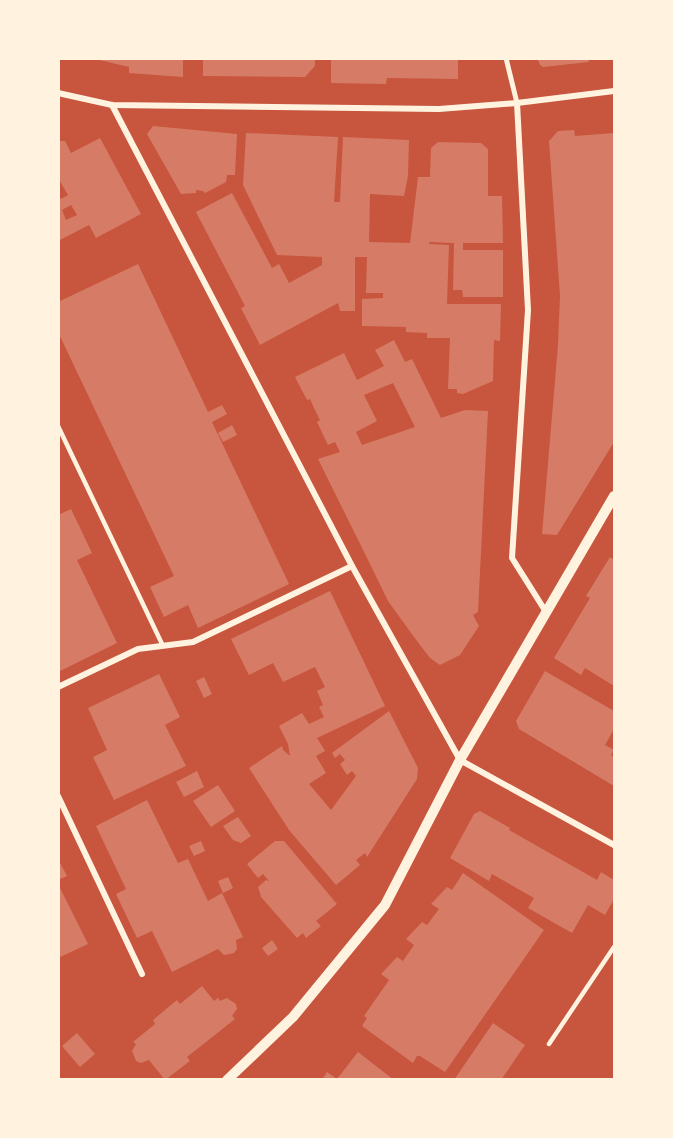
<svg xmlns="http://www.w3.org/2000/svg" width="673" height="1138" viewBox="0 0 673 1138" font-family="Montserrat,sans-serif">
<rect width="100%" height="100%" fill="#c8553d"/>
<!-- building -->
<g fill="#d67c66" fill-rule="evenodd">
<polygon points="91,58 183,58 183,77 129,73 129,67"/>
<polygon points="203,58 315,58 315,66 305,77 203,76"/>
<polygon points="331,58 458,58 458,79 387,78 386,84 331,83"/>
<polygon points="537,58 588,58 589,62 543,67 540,65"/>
<polygon points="153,126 237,134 235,175 227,175 226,182 205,193 203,191 196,190 196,193 181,194 147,134"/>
<polygon points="574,130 575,136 614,133 614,442 557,535 542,534 558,345 560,296 549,141 558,131"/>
<polygon points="246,133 338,137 334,202 340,202 343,137 409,140 408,176 404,196 370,194 369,242 410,243 418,177 430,177 431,148 438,142 481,143 488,149 488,196 502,196 503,243 463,243 463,250 503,250 503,297 463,297 462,290 453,290 454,243 429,242 429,244 449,245 447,304 501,304 500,341 494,340 493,381 463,394 457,393 457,389 448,389 450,338 427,338 427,333 406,332 406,327 362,326 362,299 383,298 383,293 366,293 367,257 355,257 355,311 340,311 338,303 260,345 241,308 245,306 196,212 232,193 272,268 279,264 289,283 322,265 322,257 277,255 243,185"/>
<path d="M100,138L141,214L96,238L89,225L58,241V194L61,199L68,195L58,178V141H65L71,153ZM71,205L77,215L66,220L62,210Z"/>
<polygon points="138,264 208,412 222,405 227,414 212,422 289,584 198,628 188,605 164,617 150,587 174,576 58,332 58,302"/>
<path d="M394,340L405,362L412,359L441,418L465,410L488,411L478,612L473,615L479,626L460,655L440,665L430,658L414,637L388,601L372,568L318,459L340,452L335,442L328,445L317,422L320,420L314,408L310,399L307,400L295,377L344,353L357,380L384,366L375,350ZM393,383L415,427L362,445L356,432L377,421L364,395Z"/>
<polygon points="232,425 237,435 223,442 218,433"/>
<polygon points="71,509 92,553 77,560 117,643 58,672 58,515"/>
<polygon points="610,557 614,560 614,686 585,668 581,675 554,658 590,598 586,596"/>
<polygon points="330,591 385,706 317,738 325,751 316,756 326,773 309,784 331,810 356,776 352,771 347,775 340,764 345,760 340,754 335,758 332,753 389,711 418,768 417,779 367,857 365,853 356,860 360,865 336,885 289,830 249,768 282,746 283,750 290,756 288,744 279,726 302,713 309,724 324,717 319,707 323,705 317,691 325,687 315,667 283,682 273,663 249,675 231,639"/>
<polygon points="545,671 614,711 614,729 605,745 614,750 611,755 614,757 614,786 519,729 516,721"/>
<polygon points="159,674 180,717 165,725 186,766 114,800 93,757 107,750 88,708"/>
<polygon points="204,677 212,694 204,698 196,681"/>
<polygon points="197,771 204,787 184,797 176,782"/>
<polygon points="218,785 235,811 211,827 193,801"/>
<polygon points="147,800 178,863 188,859 208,901 222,893 243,937 236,940 237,949 234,953 224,955 218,949 172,972 152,931 137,938 116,894 126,889 96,826"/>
<polygon points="480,811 510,828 509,830 597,880 601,872 614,880 614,899 605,915 588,905 572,933 528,908 534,898 492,874 489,881 450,858 474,814"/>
<polygon points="238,817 251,836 241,843 233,840 223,826"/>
<polygon points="201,841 205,851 194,856 189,846"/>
<polygon points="275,841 284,841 337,904 316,921 321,926 306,938 303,933 297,938 261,897 258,887 266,880 269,881 263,874 258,878 247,864"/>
<polygon points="58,859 67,876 58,880"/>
<polygon points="463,873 544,930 445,1072 420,1056 417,1056 413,1063 362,1026 367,1018 364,1016 389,980 381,974 397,957 403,961 414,945 406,939 422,922 427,925 439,909 431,904 447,887 452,890"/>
<polygon points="228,877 233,888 223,893 218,881"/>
<polygon points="58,884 88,944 58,958"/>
<polygon points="272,940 278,949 268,956 262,948"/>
<polygon points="202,986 214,1001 218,998 220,1001 227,998 236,1004 237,1009 232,1016 235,1019 187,1057 190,1061 165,1080 149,1060 141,1063 136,1061 132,1051 136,1044 133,1042 155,1024 153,1020 177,1000 180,1004"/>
<polygon points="493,1023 525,1045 501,1080 454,1080"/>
<polygon points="77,1033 95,1054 80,1067 62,1046"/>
<polygon points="358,1052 394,1080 322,1080 327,1072 337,1079"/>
</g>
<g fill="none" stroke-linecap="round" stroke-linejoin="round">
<!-- service -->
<g stroke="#fff3e0" stroke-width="4.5">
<polyline points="58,426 163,646"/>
<polyline points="549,1044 614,947"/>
</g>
<!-- pedestrian -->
<polyline stroke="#fff3e0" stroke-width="5" points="506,58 517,103"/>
<!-- minor -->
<g stroke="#fff3e0" stroke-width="6">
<polyline points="58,93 112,105 439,109 517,103 614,91"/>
<polyline points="517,103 528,310 512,558 546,612"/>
<polyline points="112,105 352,566 460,760 614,845"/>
<polyline points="58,687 138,649 193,642 352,566"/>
<polyline points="58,796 142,974"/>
</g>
<!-- tertiary -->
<polyline stroke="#fff3e0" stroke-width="10" points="227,1080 293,1017 385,905 460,760 614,496"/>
</g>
<!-- border -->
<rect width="673" height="1138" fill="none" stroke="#fff3e0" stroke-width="120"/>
</svg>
